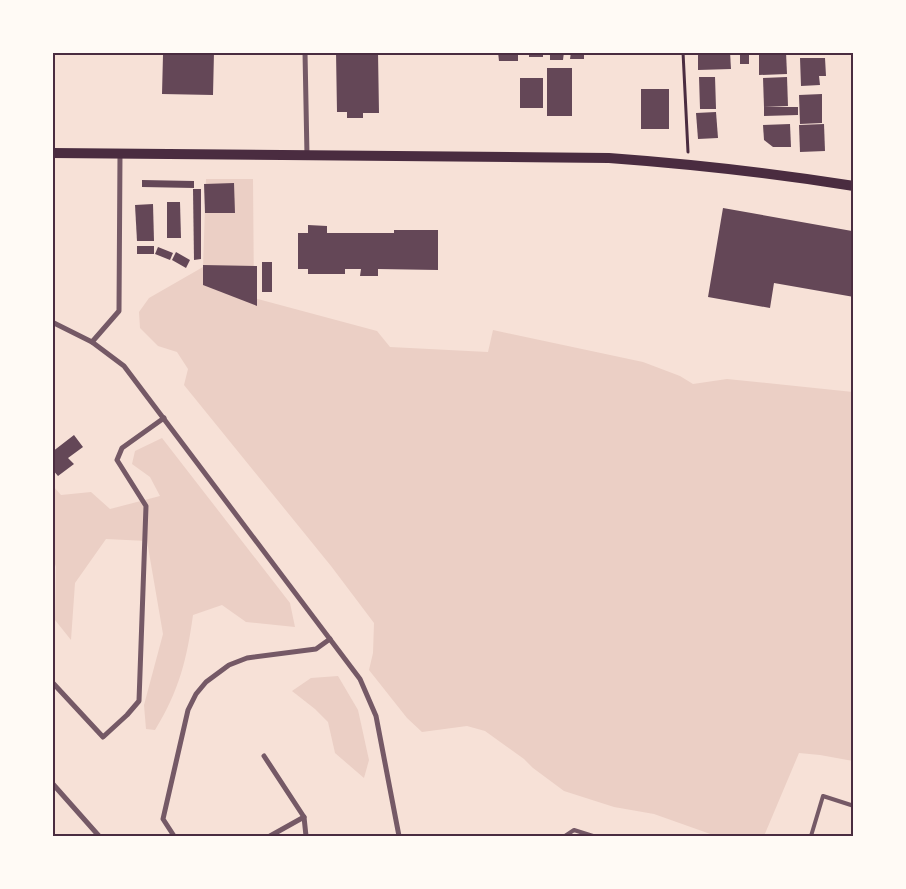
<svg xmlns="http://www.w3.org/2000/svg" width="906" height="889" viewBox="0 0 906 889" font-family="Poppins,sans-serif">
<rect width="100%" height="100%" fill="#f7e1d7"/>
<!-- green -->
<g fill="#ebcfc5">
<polygon points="206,179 253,179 254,298 377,331 390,347 488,352 493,330 643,362 680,376 693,384 727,379 853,392 853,761 820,755 799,753 764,836 716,836 654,814 614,807 564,791 533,768 524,759 485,731 467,726 422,732 407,718 369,670 373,653 374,623 331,566 184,385 188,369 177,352 158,346 140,328 139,312 149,298 203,267"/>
<path d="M162,438L290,603L295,627L246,622L222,605L193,615C187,659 179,691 155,730L146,729L144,705L163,634L147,541L106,539L75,583L71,640L55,620L56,567L53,558V486L61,495L91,492L110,509L160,496L150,477L132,464L135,451Z"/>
<polygon points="338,676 358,710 369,760 364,778 335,753 328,722 315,709 292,691 311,678"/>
</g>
<!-- building -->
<g fill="#644757">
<polygon points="170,52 214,52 213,95 162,94 163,55 170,55"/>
<polygon points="336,52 378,52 379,113 363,113 363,118 347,118 347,112 337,112"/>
<polygon points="498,52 518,52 518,61 499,61"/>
<rect x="529" y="52" width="14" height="5"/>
<polygon points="550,52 564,52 563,60 550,60"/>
<polygon points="571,52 584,52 584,59 570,59"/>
<polygon points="698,52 730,52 731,69 698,70"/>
<rect x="740" y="52" width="9" height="12"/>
<polygon points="759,52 786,52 787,74 759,75"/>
<polygon points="800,58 825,58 826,76 819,76 820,85 801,86"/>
<rect x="547" y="68" width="25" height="48"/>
<polygon points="699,77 715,77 716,109 700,109"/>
<polygon points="787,77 788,106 764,107 763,78"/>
<rect x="520" y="78" width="23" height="30"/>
<rect x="641" y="89" width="28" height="40"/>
<polygon points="822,94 822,123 800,124 799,95"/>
<polygon points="764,107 798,107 798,115 764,116"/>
<polygon points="716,112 718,138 698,139 696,113"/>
<polygon points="790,124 791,147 773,147 764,140 763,125"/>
<polygon points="824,124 825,151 800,152 799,125"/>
<polygon points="142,180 194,181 194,188 142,187"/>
<polygon points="234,183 235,213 205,213 204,184"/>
<polygon points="193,189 201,189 201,259 194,260"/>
<polygon points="167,202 180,202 181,238 167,238"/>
<polygon points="153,204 154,241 137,241 135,205"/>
<polygon points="723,208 852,231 854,225 854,297 774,283 770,308 708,297"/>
<polygon points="308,225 327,226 327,233 394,233 394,230 438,230 438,270 378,269 378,276 360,276 361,269 345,269 345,274 308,274 308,269 298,269 298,233 308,233"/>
<rect x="137" y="246" width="17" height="8"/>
<polygon points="158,247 173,253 170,260 155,254"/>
<polygon points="176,252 190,260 186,268 172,260"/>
<rect x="262" y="262" width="10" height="30"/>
<polygon points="203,265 257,266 257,306 203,285"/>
<polygon points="74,435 83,447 68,458 74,464 58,476 52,469 52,452"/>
</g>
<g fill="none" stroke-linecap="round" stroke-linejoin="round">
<!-- path -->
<polyline stroke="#4a2c40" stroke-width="3" points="683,52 688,152"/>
<!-- service -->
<g stroke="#755966" stroke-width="4">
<polyline points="565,836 574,830 593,836"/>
<polyline points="811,836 823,796 854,806"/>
</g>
<!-- minor -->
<g stroke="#755966" stroke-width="5">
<polyline points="305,52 307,156"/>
<polyline points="52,322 92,342 119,311 120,154"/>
<polyline points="92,342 124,366 360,679 376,716 399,836"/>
<polyline points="52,682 103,737 127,715 139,701 146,506 117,460 122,448 164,418"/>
<polyline points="264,756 304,817 306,836"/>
<polyline points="52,783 99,836"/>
<polyline points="174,836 163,819 188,710 196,694 206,682 229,665 247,658 316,649 330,639"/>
<polyline points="270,836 304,817"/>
</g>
<!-- secondary -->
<path stroke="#4a2c40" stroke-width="10" d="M52,153L609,158C691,164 772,173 854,186"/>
</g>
<!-- border -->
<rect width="906" height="889" fill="none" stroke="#fffaf5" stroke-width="108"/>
<rect x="54" y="54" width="798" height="781" fill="none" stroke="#4a2c40" stroke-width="2"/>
</svg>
